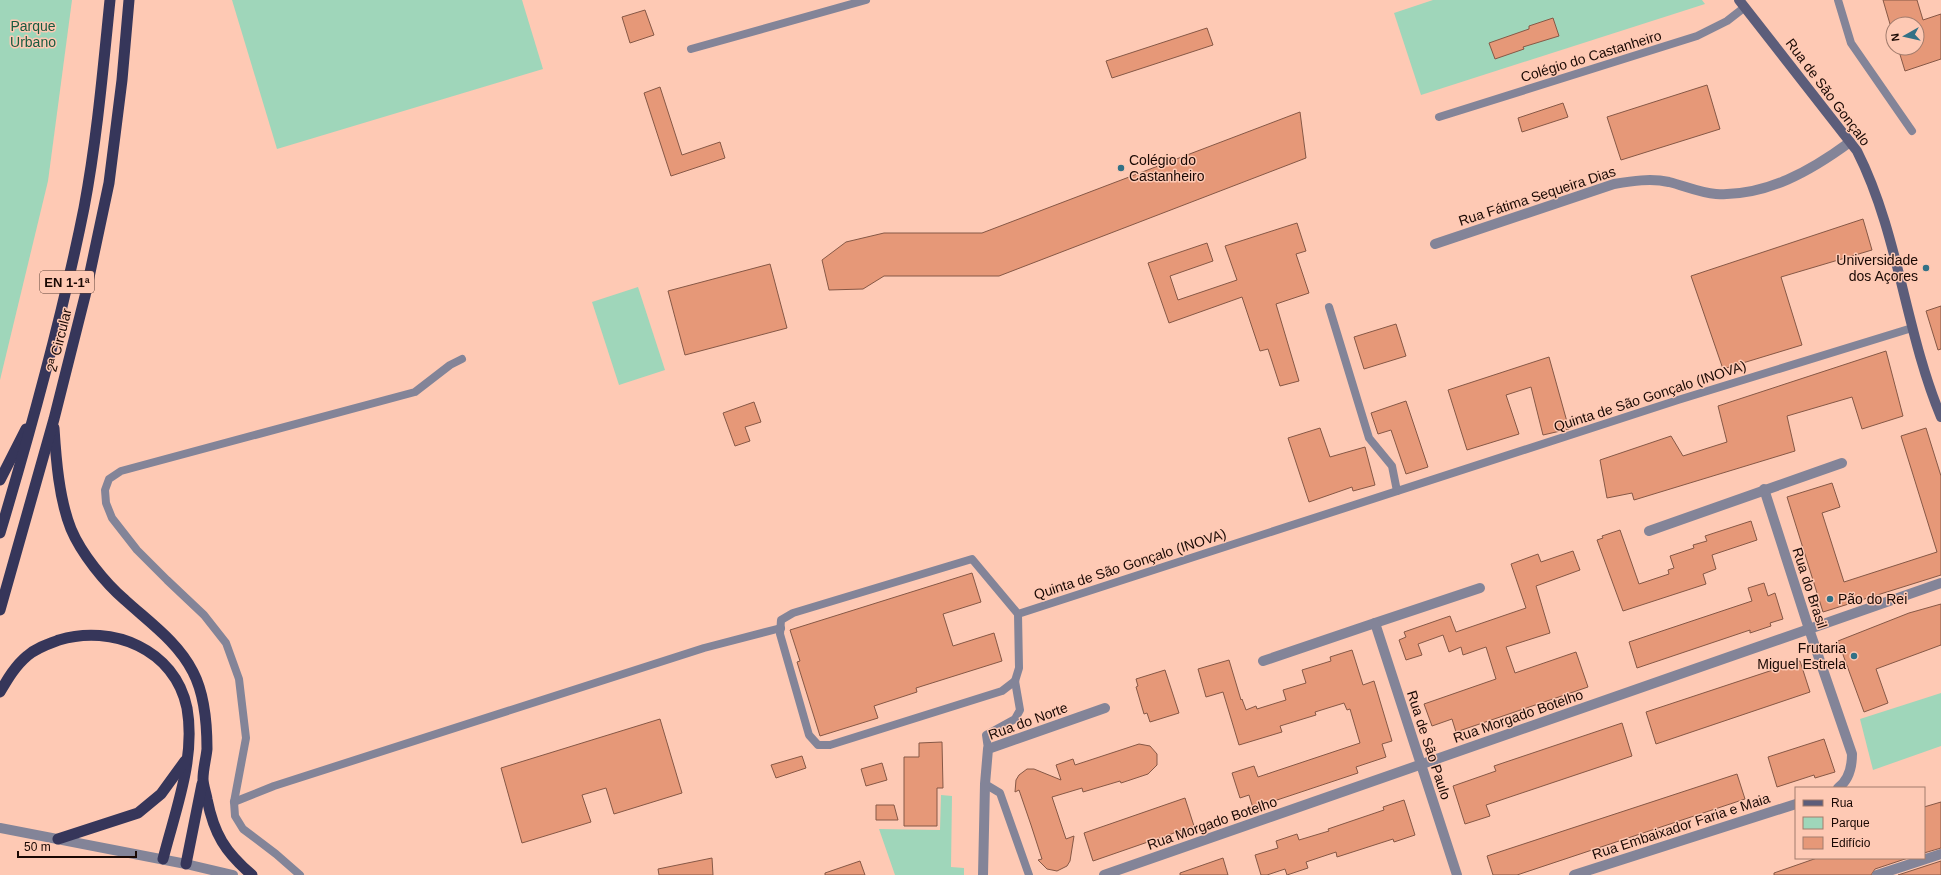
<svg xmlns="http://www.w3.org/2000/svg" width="1941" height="875" viewBox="0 0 1941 875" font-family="Arial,sans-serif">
<rect width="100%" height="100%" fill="#fec9b4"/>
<!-- green -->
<g fill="#9fd6ba">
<polygon points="0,0 72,0 48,181 0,380"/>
<polygon points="232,0 522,0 543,69 277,149"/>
<polygon points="1433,0 1702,0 1705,4 1421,95 1394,13"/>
<polygon points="638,287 665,370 619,385 592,302"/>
<polygon points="1941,693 1941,746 1873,770 1860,719"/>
<polygon points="941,795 952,796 951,867 964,868 964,875 895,875 879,829 940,830"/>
</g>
<!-- building -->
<g fill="#e69878" stroke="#865846">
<polygon points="1883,0 1917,0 1923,20 1941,14 1941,59 1905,71 1898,48 1917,48 1917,24 1890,24"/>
<polygon points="645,10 654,35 630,43 622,17"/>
<polygon points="1553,18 1559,36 1523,47 1524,49 1495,59 1489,43 1529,29 1529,26"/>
<polygon points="1207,28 1213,45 1112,78 1106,61"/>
<polygon points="1707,85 1720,129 1621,160 1607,117"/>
<polygon points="660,87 682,155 720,142 725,158 671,176 644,93"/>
<polygon points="1563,103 1568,117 1522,132 1518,118"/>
<polygon points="1300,112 1306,158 999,276 884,276 863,289 829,290 822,260 846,242 884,233 982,233"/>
<polygon points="1863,219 1872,250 1781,277 1802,345 1723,369 1691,276"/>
<polygon points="1297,223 1306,251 1296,254 1309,293 1276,304 1299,381 1280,386 1268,349 1260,351 1242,297 1169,323 1148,263 1207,243 1213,261 1170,276 1178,300 1237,280 1225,246"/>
<polygon points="770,264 787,328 685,355 668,291"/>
<polygon points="1941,306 1941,349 1938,350 1926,311"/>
<polygon points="1396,324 1406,356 1364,369 1354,337"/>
<polygon points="1886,351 1903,416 1862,429 1852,397 1787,416 1795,451 1634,500 1632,493 1607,498 1600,460 1671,436 1683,456 1727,442 1718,406"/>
<polygon points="1549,357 1569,429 1543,435 1531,387 1506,395 1519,434 1467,450 1448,390"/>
<polygon points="1406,401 1428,467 1406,474 1391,430 1378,434 1371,413"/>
<polygon points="754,402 761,422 745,427 750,441 735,446 723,413"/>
<polygon points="1320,428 1330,457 1365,447 1375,485 1353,491 1352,487 1309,502 1288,438"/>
<polygon points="1926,428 1941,476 1941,575 1823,612 1787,497 1832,483 1840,507 1822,513 1844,582 1937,552 1901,436"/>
<polygon points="1751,521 1757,540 1712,555 1716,569 1703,574 1706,584 1623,611 1597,540 1603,538 1602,536 1620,530 1639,584 1669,574 1668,570 1674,568 1670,556 1694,548 1693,545 1707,541 1705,536"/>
<polygon points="1573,551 1580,570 1536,586 1550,633 1506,647 1515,673 1576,652 1588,687 1456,732 1452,719 1432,726 1424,704 1496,679 1486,647 1463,655 1461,647 1449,652 1443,635 1418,644 1422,655 1406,660 1399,640 1406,637 1404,632 1450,616 1456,632 1526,608 1511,564 1538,554 1541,562"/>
<polygon points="972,573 981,602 943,614 953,646 994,633 1002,661 916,688 917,692 874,706 878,718 820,736 797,662 800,661 790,630"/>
<polygon points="1764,583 1768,596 1775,593 1783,619 1770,623 1771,626 1750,633 1750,630 1637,668 1629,642 1752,601 1748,588"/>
<polygon points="1941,604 1941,645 1876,669 1888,703 1864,712 1838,641 1909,613"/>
<polygon points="1352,650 1363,685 1374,681 1392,741 1382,744 1386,757 1356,767 1358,773 1253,808 1249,795 1240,798 1232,773 1254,766 1258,777 1360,743 1350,709 1347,710 1344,703 1315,712 1316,715 1280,726 1282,732 1239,745 1223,692 1206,697 1198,669 1229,660 1241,700 1242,699 1246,710 1256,706 1257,709 1286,700 1283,690 1306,683 1302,670 1331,661 1330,657"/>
<polygon points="1800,661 1810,692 1656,744 1646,712"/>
<polygon points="1165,670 1179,713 1150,722 1147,713 1144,714 1136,687 1138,686 1136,679"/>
<polygon points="660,719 682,793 614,814 606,788 582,795 591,822 522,843 501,768"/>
<polygon points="1622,723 1632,756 1486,805 1490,816 1465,824 1453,786 1496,771 1494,766"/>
<polygon points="1824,739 1835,772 1815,778 1814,775 1777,787 1768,757"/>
<polygon points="942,742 943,788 937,788 937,826 904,826 904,757 919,757 919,743"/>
<polygon points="1139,744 1150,746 1157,754 1157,765 1148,774 1121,783 1120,781 1083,792 1082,788 1052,797 1066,839 1074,836 1070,861 1067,866 1057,871 1047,869 1038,860 1042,859 1031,825 1019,790 1015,792 1016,780 1019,775 1027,769 1034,769 1061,780 1056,765 1073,759 1075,765"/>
<polygon points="802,756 806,768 776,778 771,765"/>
<polygon points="882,763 887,780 866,786 861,769"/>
<polygon points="1737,774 1745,799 1517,875 1493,875 1487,856"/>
<polygon points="1185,798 1194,826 1093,861 1084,833"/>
<polygon points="1404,800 1415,835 1394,842 1393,839 1337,857 1336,852 1306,862 1308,868 1287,875 1285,869 1267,875 1261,875 1255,855 1278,848 1276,841 1297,834 1299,840 1329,831 1328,829 1384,810 1383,807"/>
<polygon points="1941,802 1941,848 1924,853 1924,807"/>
<polygon points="876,805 894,805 898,820 876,820"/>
<polygon points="712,858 713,875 659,875 658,869"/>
<polygon points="1223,858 1228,875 1180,875 1180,873"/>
<polygon points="1817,858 1908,858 1875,869 1871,875 1774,875 1774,873"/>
<polygon points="860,861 865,875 825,875 825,873"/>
<polygon points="1941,861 1941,875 1898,875"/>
</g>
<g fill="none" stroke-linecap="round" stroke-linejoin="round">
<!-- service -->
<g stroke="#838498" stroke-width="8">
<polyline points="1838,0 1851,43 1912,131"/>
<polyline points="691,49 866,0"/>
<polyline points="1439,117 1697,36 1727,21 1745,7"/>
<polyline points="1329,307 1369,438 1392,466 1397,491"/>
<polyline points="1015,681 1002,691 830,745 818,745 809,735 780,634 781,620 793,613 972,559 1018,614"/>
<polyline points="988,749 986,735 1015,719 1020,710 1015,681 1019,668 1018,614 1678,400 1912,328"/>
<polyline points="985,784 1000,793 1029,875"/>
<polyline points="234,802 274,786 704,648 781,628"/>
<polyline points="300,875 276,854 243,829 235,816 234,802 246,738 239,679 226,643 204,615 167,580 137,550 112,518 106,503 105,490 109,479 121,471 415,392 450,365 462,359"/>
</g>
<!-- minor -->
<g stroke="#838498" stroke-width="10">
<path d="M1435,244L1614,184C1632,181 1651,178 1669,182C1685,186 1700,193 1716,194C1766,197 1812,170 1850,142"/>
<path d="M1764,489L1809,629L1852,754C1852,767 1849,780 1838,788"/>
<polyline points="1649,531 1842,463"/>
<polyline points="1375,623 1480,588"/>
<polyline points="1263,661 1375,623 1457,875"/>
<polyline points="983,875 985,784 988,749 1105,708"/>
<polyline points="1104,875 1941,583"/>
<polyline points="1574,875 1796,804"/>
<polyline points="1877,875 1941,854"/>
</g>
<!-- tertiary -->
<polyline stroke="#838498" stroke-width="10" points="0,828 186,864 233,875"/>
<!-- secondary -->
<path stroke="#5c5d7a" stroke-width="10" d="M1739,0L1857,151C1899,234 1905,331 1941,417"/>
<!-- trunk -->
<g stroke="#36365a" stroke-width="11">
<path d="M54,428C56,459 59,499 71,529C81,553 105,583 125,600C149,622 178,642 193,672C205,695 207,724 207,749C206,759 203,769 203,779C203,785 206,793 207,799C214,834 225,852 252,875"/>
<polyline points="0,480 26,429"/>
<path d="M0,533C32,426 62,318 84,208C97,139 103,69 110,0"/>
<polyline points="0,610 54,419 85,296 109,183 122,80 129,0"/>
<path d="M0,692C7,680 15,666 27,656C36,648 48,644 59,640C112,624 175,649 187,708C196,759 175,811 163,859"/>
<polyline points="58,839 138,813 161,794 185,761"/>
<polyline points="186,864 202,784"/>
</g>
</g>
<!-- markers -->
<g fill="#327186" stroke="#fec9b4" stroke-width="1.5">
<circle cx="1121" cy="168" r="4"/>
<circle cx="1926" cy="268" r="4"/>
<circle cx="1830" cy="599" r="4"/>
<circle cx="1854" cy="656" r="4"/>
</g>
<g text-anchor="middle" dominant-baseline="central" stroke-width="3" stroke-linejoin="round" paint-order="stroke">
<!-- shield labels -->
<rect fill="#fec9b4" stroke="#5e4238" stroke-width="1" x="40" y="271" width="54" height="22" rx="3"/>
<g font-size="13" font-weight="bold" fill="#190803">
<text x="67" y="282">EN 1-1ª</text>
</g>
<!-- park labels -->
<g font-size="14" fill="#175b40" stroke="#fec9b4">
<text x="33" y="26">Parque<tspan x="33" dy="16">Urbano</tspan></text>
</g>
<!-- street labels -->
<g font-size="14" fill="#190803" stroke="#fec9b4">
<text transform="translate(1591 56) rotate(-17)">Colégio do Castanheiro</text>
<text transform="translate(1828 92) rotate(53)">Rua de São Gonçalo</text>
<text transform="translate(1537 196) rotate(-18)">Rua Fátima Sequeira Dias</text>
<text transform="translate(59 340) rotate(-76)">2ª Circular</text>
<text transform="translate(1650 396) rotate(-18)">Quinta de São Gonçalo (INOVA)</text>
<text transform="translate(1130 564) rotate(-18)">Quinta de São Gonçalo (INOVA)</text>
<text transform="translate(1810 588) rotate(72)">Rua do Brasil</text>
<text transform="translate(1518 716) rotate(-19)">Rua Morgado Botelho</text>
<text transform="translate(1028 721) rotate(-20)">Rua do Norte</text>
<text transform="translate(1429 745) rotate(72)">Rua de São Paulo</text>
<text transform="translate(1212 823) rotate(-19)">Rua Morgado Botelho</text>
<text transform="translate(1681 826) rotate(-18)">Rua Embaixador Faria e Maia</text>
</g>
<!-- poi labels -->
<g font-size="14" fill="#190803" stroke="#fec9b4" text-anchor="start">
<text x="1129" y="160">Colégio do<tspan x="1129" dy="16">Castanheiro</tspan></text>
<text x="1918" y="260" text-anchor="end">Universidade<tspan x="1918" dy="16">dos Açores</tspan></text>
<text x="1838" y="599">Pão do Rei</text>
<text x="1846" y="648" text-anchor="end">Frutaria<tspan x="1846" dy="16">Miguel Estrela</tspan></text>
</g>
</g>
<!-- legend -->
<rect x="1795" y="787" width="130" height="72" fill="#fec9b4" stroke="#a27c6d"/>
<rect x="1803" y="800" width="20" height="6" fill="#5c5d7a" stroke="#a27c6d"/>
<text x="1831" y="807" font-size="12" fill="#190803">Rua</text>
<rect x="1803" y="817" width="20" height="12" fill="#9fd6ba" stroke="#a27c6d"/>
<text x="1831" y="827" font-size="12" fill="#190803">Parque</text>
<rect x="1803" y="837" width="20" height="12" fill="#e69878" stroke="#a27c6d"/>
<text x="1831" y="847" font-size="12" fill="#190803">Edifício</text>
<!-- north arrow -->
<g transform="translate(1905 36) rotate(262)"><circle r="19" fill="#fec9b4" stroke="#a27c6d"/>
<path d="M0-3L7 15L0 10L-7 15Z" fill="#327186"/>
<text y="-6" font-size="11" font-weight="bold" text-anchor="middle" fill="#190803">N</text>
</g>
<!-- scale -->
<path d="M18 851v6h118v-6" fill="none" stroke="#190803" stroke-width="2"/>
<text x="24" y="851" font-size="12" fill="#190803" stroke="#fec9b4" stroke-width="3" paint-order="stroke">50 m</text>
</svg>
